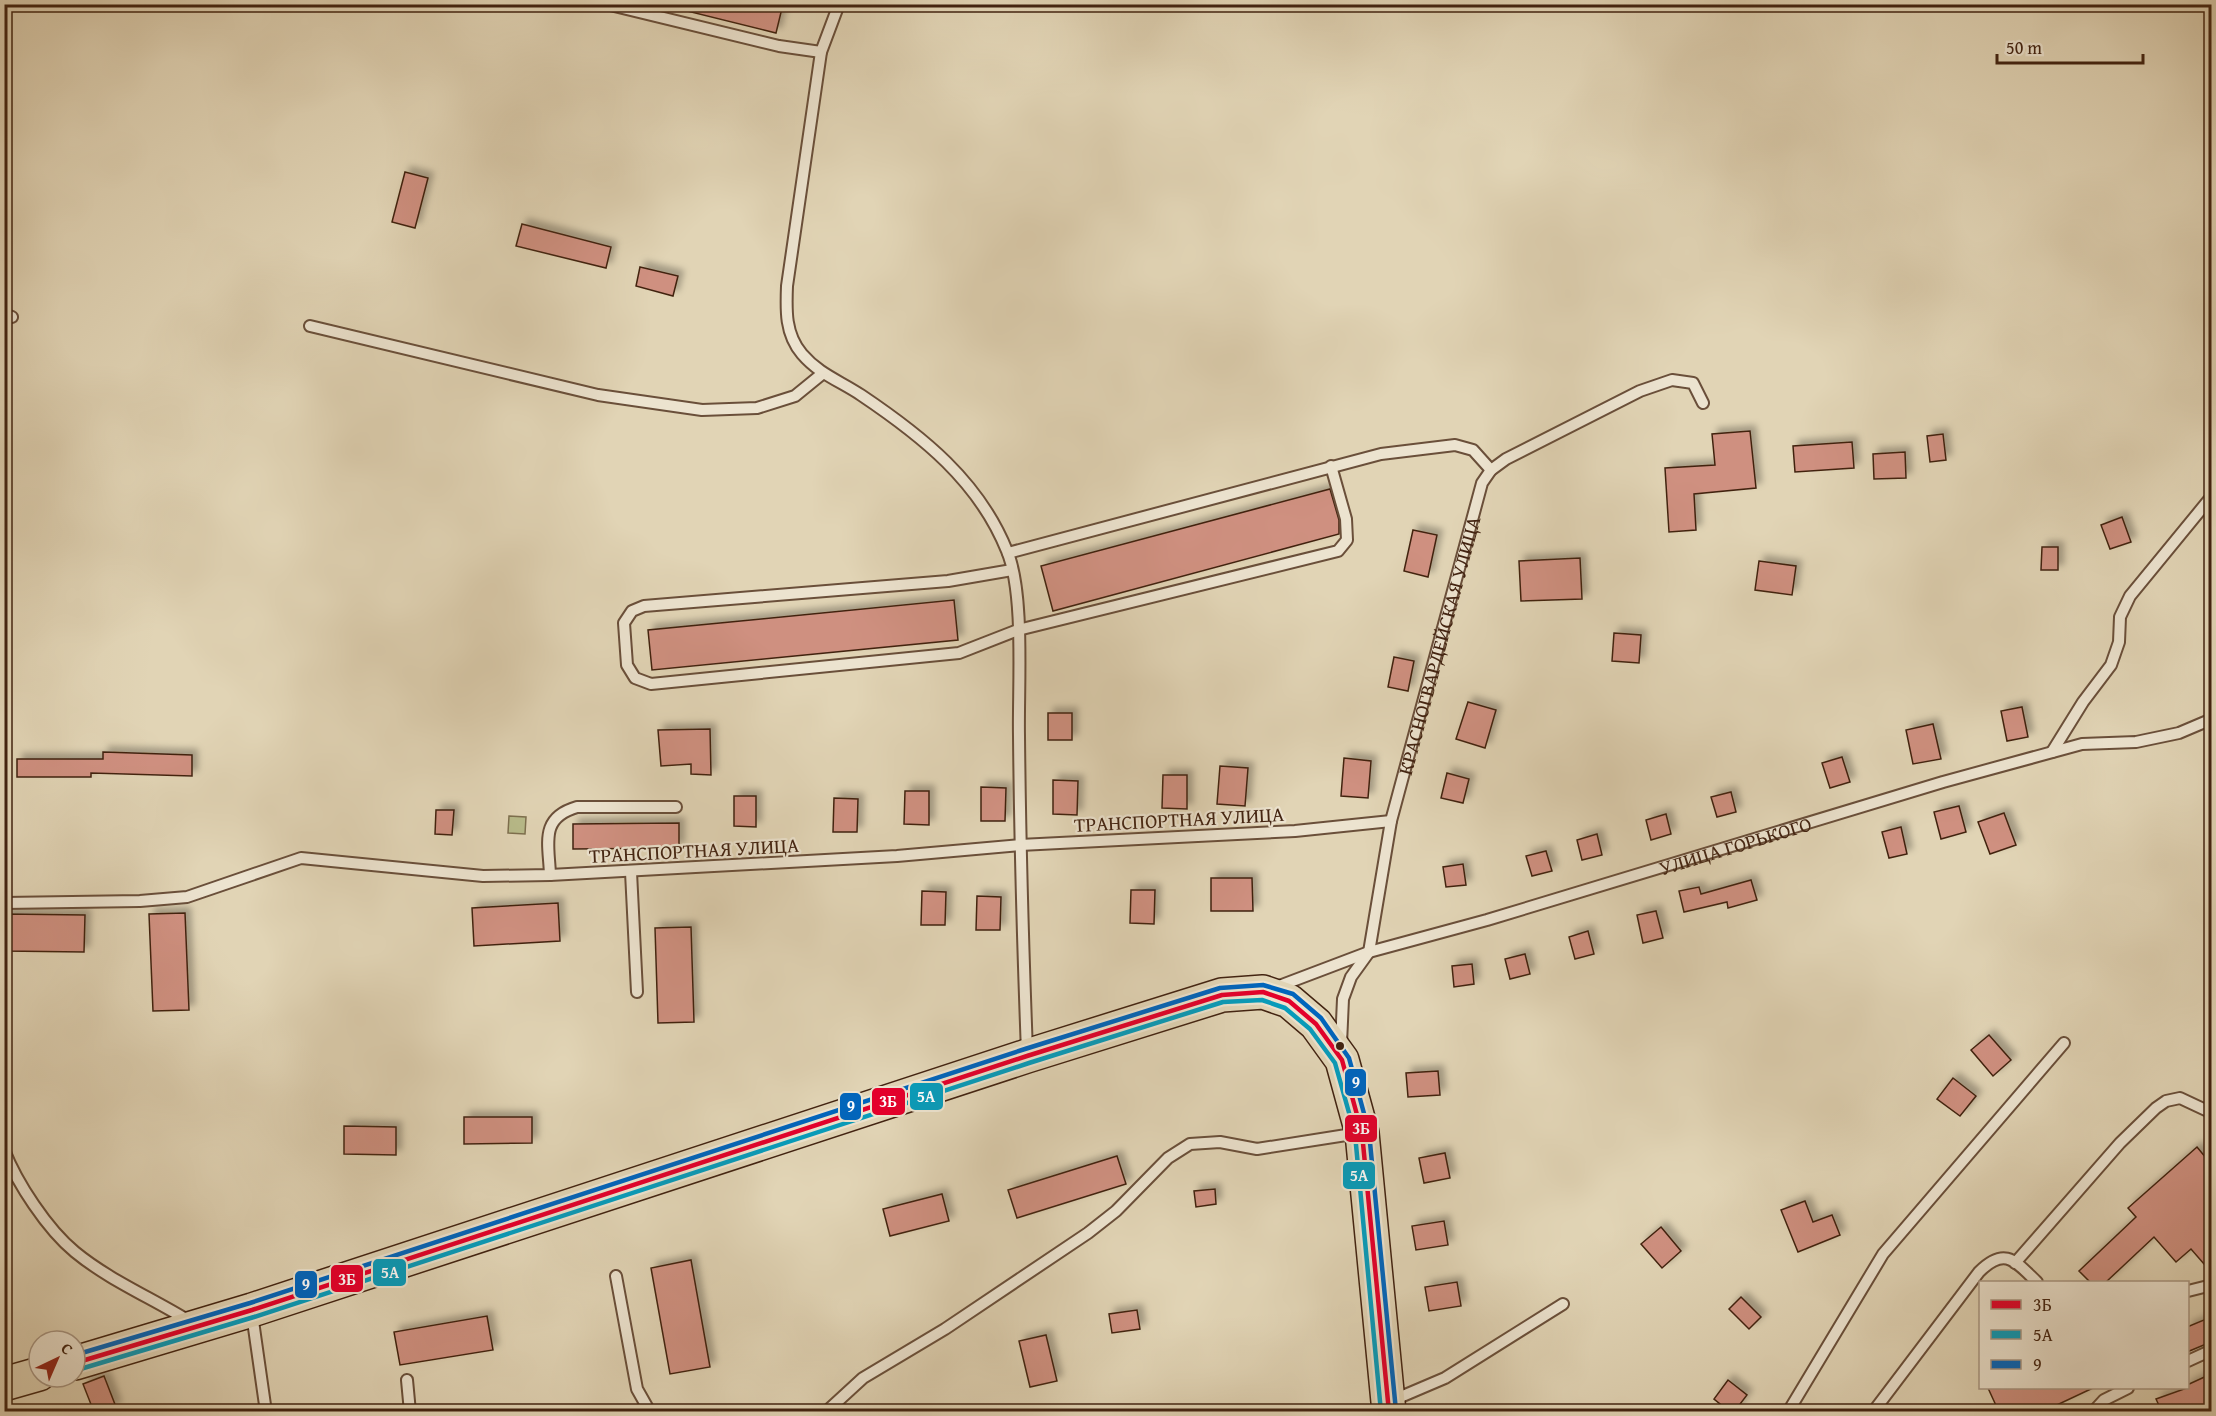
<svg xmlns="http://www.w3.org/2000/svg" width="2216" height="1416" viewBox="0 0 2216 1416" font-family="'Gentium Book Plus',serif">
<defs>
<filter id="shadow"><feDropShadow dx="5.5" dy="-5.5" stdDeviation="3" flood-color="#0004"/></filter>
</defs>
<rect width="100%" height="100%" fill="#e1d4b5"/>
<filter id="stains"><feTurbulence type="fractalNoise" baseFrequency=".00333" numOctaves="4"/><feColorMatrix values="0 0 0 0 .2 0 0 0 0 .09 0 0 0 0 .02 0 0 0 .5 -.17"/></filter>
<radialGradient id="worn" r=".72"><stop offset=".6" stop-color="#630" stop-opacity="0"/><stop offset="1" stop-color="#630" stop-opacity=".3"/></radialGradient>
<!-- green -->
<polygon fill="#b8bb8a" stroke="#7d6f4e" stroke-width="1.5" points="509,816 526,817 525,834 508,833"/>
<!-- building -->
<g fill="#cf9080" stroke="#422311" stroke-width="1.5" filter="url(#shadow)">
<polygon points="684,4 783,4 776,33 683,10"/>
<polygon points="405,172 428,178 415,228 392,222"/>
<polygon points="522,224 611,247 606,268 516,246"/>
<polygon points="640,267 678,276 673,296 636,286"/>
<polygon points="1750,431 1756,488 1694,494 1696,530 1669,532 1665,468 1715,465 1712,434"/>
<polygon points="1943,434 1946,460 1930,462 1927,436"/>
<polygon points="1852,442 1854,468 1795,472 1793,446"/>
<polygon points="1905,452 1906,478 1874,479 1873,454"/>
<polygon points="1330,489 1339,520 1339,534 1053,611 1041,566"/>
<polygon points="2122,517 2131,542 2110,549 2101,525"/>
<polygon points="1413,530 1437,535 1428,577 1404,571"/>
<polygon points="2042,547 2058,547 2058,570 2041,570"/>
<polygon points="1580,558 1582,599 1521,601 1519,561"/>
<polygon points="1759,561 1796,566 1792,595 1755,590"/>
<polygon points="954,600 958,640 652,670 648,630"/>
<polygon points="1614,633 1641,635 1639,663 1612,661"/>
<polygon points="1394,657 1414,661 1408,691 1388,687"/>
<polygon points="1468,702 1496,710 1485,748 1456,739"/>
<polygon points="2022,707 2028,737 2007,741 2001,711"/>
<rect x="1048" y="713" width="24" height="27"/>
<polygon points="1933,724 1941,759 1913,764 1906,730"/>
<polygon points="710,729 711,775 691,774 691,764 661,766 658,730"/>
<polygon points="103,752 192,755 192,776 91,773 91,777 17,777 17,759 103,759"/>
<polygon points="1842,757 1850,782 1830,788 1822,763"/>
<polygon points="1344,758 1371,761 1368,798 1341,796"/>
<polygon points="1220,766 1248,768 1245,806 1217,804"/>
<polygon points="1447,773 1469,779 1463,803 1441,798"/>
<polygon points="1163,775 1187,775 1187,809 1162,808"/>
<polygon points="1053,780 1078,781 1077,815 1053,814"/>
<polygon points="981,787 1006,788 1005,821 981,821"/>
<polygon points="905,791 929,791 929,825 904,824"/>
<polygon points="1731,792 1736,812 1717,817 1711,797"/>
<polygon points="734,796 756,796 756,827 734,826"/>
<polygon points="834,798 858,799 857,832 833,832"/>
<polygon points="1959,806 1966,832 1941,839 1934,812"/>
<polygon points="436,810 454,810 452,835 435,834"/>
<polygon points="2004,813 2016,845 1990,854 1978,822"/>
<polygon points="1666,814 1671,834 1651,840 1646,820"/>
<polygon points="679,823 679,848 573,849 573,824"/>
<polygon points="1901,827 1907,854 1889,858 1882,832"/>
<polygon points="1597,834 1602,855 1582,860 1577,840"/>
<polygon points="1546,851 1552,871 1532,876 1526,856"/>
<polygon points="1463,864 1466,885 1446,887 1443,867"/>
<polygon points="1211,878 1252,878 1253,911 1211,911"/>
<polygon points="1751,880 1757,900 1728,908 1727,902 1684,912 1679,891 1699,887 1701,894"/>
<polygon points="1131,890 1155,890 1154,924 1130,923"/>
<polygon points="922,891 946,892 945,925 921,925"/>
<polygon points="977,896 1001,897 1000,930 976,930"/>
<polygon points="558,903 560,941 474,946 472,908"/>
<polygon points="1656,911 1663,938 1643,943 1637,915"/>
<polygon points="185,913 189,1010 153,1011 149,914"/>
<polygon points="4,914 85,915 84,952 4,951"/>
<polygon points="691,927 694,1022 658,1023 655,928"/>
<polygon points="1588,931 1594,954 1575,959 1569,937"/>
<polygon points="1525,954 1530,974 1510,979 1505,959"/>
<polygon points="1472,964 1474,984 1454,987 1452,966"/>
<polygon points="1989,1035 2011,1060 1993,1076 1971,1050"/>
<polygon points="1438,1071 1440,1095 1408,1097 1406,1073"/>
<polygon points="1953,1078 1976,1096 1960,1116 1937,1099"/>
<polygon points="464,1117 532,1117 532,1143 464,1144"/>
<polygon points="344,1126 396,1127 396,1155 344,1154"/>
<polygon points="2197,1147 2211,1164 2211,1272 2191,1249 2176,1262 2154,1237 2106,1282 2090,1282 2079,1271 2136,1217 2128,1208"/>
<polygon points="1445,1153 1450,1178 1424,1183 1419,1158"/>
<polygon points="1117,1156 1126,1184 1017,1218 1008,1190"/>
<polygon points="1215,1189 1216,1204 1196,1207 1194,1191"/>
<polygon points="942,1194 949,1221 890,1236 883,1209"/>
<polygon points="1805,1201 1813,1222 1832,1215 1840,1235 1798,1252 1781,1210"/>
<polygon points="1444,1221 1448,1245 1416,1250 1412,1226"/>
<polygon points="1661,1227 1681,1251 1662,1268 1641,1244"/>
<polygon points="691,1260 710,1367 670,1374 651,1268"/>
<polygon points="1457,1282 1461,1306 1429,1311 1425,1287"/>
<polygon points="1741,1297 1761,1317 1749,1329 1729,1309"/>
<polygon points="1137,1310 1140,1329 1112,1333 1109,1314"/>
<polygon points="487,1316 493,1350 400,1365 394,1332"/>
<polygon points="2211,1317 2211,1342 2187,1352 2187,1327"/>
<polygon points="1046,1335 1057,1381 1030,1387 1019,1341"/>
<polygon points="2211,1374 2211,1412 2162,1412 2156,1399 2187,1388 2187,1385"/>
<polygon points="104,1376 116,1407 106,1412 94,1412 83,1384"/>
<polygon points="1728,1380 1747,1395 1734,1412 1730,1412 1714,1399"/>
<polygon points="1988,1388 2093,1388 2042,1412 1999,1412"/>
</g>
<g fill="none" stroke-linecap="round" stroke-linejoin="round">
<!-- service casing -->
<g stroke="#6a4f3a" stroke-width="14">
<g id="service">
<polyline points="606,4 779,46 821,52"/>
<path d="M839,4L821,52L787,286C786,310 785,334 802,354C819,374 840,381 861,395C922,436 979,481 1007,551C1025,593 1018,688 1019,736C1020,841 1023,947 1027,1052"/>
<polyline points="4,314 12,317"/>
<polyline points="310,326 598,395 702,410 757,408 795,396 822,374"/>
<polyline points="1008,553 1381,454 1455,445 1473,450 1491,470"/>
<polyline points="1012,570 948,581 644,606 632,611 624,623 627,665 635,678 651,684 959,653 1018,630 1338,551 1347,540 1346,519 1331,466"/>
<polyline points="2052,752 2083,702 2111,665 2119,642 2120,617 2130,596 2212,496"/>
<polyline points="631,872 637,992"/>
<path d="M550,875C549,844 539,818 577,807H676"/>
<polyline points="4,903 140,901 187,897 301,858 483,876 550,875 897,856 1020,845 1295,831 1391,821"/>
<path id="s1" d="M1274,988L1369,952L1487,920L1943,782L2082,744L2136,742L2179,733L2212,719"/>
<path id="s2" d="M1341,1044L1343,999L1351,977L1369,952L1391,821L1482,483L1491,470L1506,459L1640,391L1672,380L1693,383L1703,403"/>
<path d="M4,1150C17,1183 47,1229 75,1252C109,1280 152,1298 189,1321"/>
<polyline points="2015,1263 2120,1143 2156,1108 2166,1101 2180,1098 2212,1113"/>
<polyline points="616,1276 637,1389 650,1412"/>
<polyline points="2188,1291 2212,1285"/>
<polyline points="252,1314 266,1412"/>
<polyline points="2188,1361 2212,1350"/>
<polyline points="407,1380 410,1412"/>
<polyline points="1391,1401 1445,1378 1563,1304"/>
<polyline points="826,1412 863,1378 945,1329 1088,1233 1116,1211 1168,1158 1190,1144 1220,1142 1257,1149 1359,1133"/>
<polyline points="1788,1412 1883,1254 2064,1043"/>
<path d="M1873,1412L1979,1272C2005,1246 2015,1261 2037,1282"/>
<polyline points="2093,1412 2104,1400 2128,1388"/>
</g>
</g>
<!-- primary casing -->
<g stroke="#422311" stroke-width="36">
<g id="primary">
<polyline points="75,1363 252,1310 1027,1056 1222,995 1263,992 1289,1001 1316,1024 1342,1060 1362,1133 1389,1412"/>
<polyline points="4,1384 39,1374"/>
</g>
</g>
<!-- service -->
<use href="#service" stroke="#ece3cf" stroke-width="10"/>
<!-- primary -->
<use href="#primary" stroke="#e1d4b5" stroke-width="33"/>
<!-- bus-1 casing -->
<g stroke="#ece3cf" stroke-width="9">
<polyline id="bus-1" points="75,1363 252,1310 1027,1056 1222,995 1263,992 1289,1001 1316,1024 1342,1060 1362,1133 1389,1412"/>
</g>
<!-- bus-2 casing -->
<g stroke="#ece3cf" stroke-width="9">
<polyline id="bus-2" points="77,1370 254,1317 1029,1063 1223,1002 1262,1000 1285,1008 1310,1029 1335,1063 1355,1134 1381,1412"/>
</g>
<!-- bus-3 casing -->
<g stroke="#ece3cf" stroke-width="9">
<polyline id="bus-3" points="75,1355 250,1303 1025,1049 1220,988 1263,985 1293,994 1321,1018 1349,1058 1369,1132 1396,1411"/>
</g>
<!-- bus-1 -->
<use href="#bus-1" stroke="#e4002b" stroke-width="4.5"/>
<!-- bus-2 -->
<use href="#bus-2" stroke="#079cbb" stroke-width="4.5"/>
<!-- bus-3 -->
<use href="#bus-3" stroke="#0065bd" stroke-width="4.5"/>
</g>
<!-- markers -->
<circle fill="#422311" stroke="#ece3cf" stroke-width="2" cx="1340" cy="1046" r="5"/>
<g text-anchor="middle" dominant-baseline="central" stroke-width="4.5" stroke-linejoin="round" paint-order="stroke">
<!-- street labels -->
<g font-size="20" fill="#422311" stroke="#ece3cf">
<text stroke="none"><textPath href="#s2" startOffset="414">КРАСНОГВАРДЕЙСКАЯ УЛИЦА</textPath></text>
<text transform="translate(1179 819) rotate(-3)">ТРАНСПОРТНАЯ УЛИЦА</text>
<text stroke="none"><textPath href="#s1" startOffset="483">УЛИЦА ГОРЬКОГО</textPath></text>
<text transform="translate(694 850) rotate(-3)">ТРАНСПОРТНАЯ УЛИЦА</text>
</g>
</g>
<g stroke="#ece3cf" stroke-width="2">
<rect x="1344" y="1068" width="23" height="29" rx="6" fill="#0065bd"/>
<rect x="909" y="1082" width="35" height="29" rx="6" fill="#079cbb"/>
<rect x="871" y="1087" width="35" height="29" rx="6" fill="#e4002b"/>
<rect x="839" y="1092" width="23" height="29" rx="6" fill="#0065bd"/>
<rect x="1344" y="1114" width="34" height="29" rx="6" fill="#e4002b"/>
<rect x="1342" y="1161" width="34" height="29" rx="6" fill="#079cbb"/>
<rect x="372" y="1258" width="35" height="29" rx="6" fill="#079cbb"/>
<rect x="330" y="1264" width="34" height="29" rx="6" fill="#e4002b"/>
<rect x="294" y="1270" width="24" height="29" rx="6" fill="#0065bd"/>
</g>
<g font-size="16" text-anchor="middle" font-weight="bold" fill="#fff">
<text x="1356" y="1088">9</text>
<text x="926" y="1102">5А</text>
<text x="888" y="1107">3Б</text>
<text x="851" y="1112">9</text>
<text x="1361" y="1134">3Б</text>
<text x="1359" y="1181">5А</text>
<text x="390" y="1278">5А</text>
<text x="347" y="1285">3Б</text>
<text x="306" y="1290">9</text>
</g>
<!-- margin -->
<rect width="2216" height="1416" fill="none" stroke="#e1d4b5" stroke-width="24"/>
<rect x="6" y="6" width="2204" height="1404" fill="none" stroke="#422311" stroke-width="3"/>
<rect x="12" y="12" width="2192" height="1392" fill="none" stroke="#422311" stroke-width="1.5"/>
<!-- legend -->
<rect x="1979" y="1281" width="210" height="108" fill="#ece3cf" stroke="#a89683" stroke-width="1.5"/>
<rect x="1991" y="1300" width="30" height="9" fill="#e4002b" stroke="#a89683" stroke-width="1.5"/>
<text x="2033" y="1311" font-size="18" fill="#422311">3Б</text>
<rect x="1991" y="1330" width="30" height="9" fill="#079cbb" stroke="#a89683" stroke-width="1.5"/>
<text x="2033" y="1341" font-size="18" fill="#422311">5А</text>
<rect x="1991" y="1360" width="30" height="9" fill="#0065bd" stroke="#a89683" stroke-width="1.5"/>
<text x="2033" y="1371" font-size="18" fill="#422311">9</text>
<!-- north arrow -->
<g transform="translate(57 1359) rotate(44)"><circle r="28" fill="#ece3cf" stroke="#a89683" stroke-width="1.5"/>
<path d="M0-4.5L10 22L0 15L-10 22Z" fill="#8f2418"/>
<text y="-9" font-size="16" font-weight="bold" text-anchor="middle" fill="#422311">С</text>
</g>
<!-- scale -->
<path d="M1997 54v9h146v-9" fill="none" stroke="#422311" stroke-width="3"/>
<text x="2006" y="54" font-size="18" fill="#422311" stroke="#ece3cf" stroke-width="4.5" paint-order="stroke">50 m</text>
<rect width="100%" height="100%" filter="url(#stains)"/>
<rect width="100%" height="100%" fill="url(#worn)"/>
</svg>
